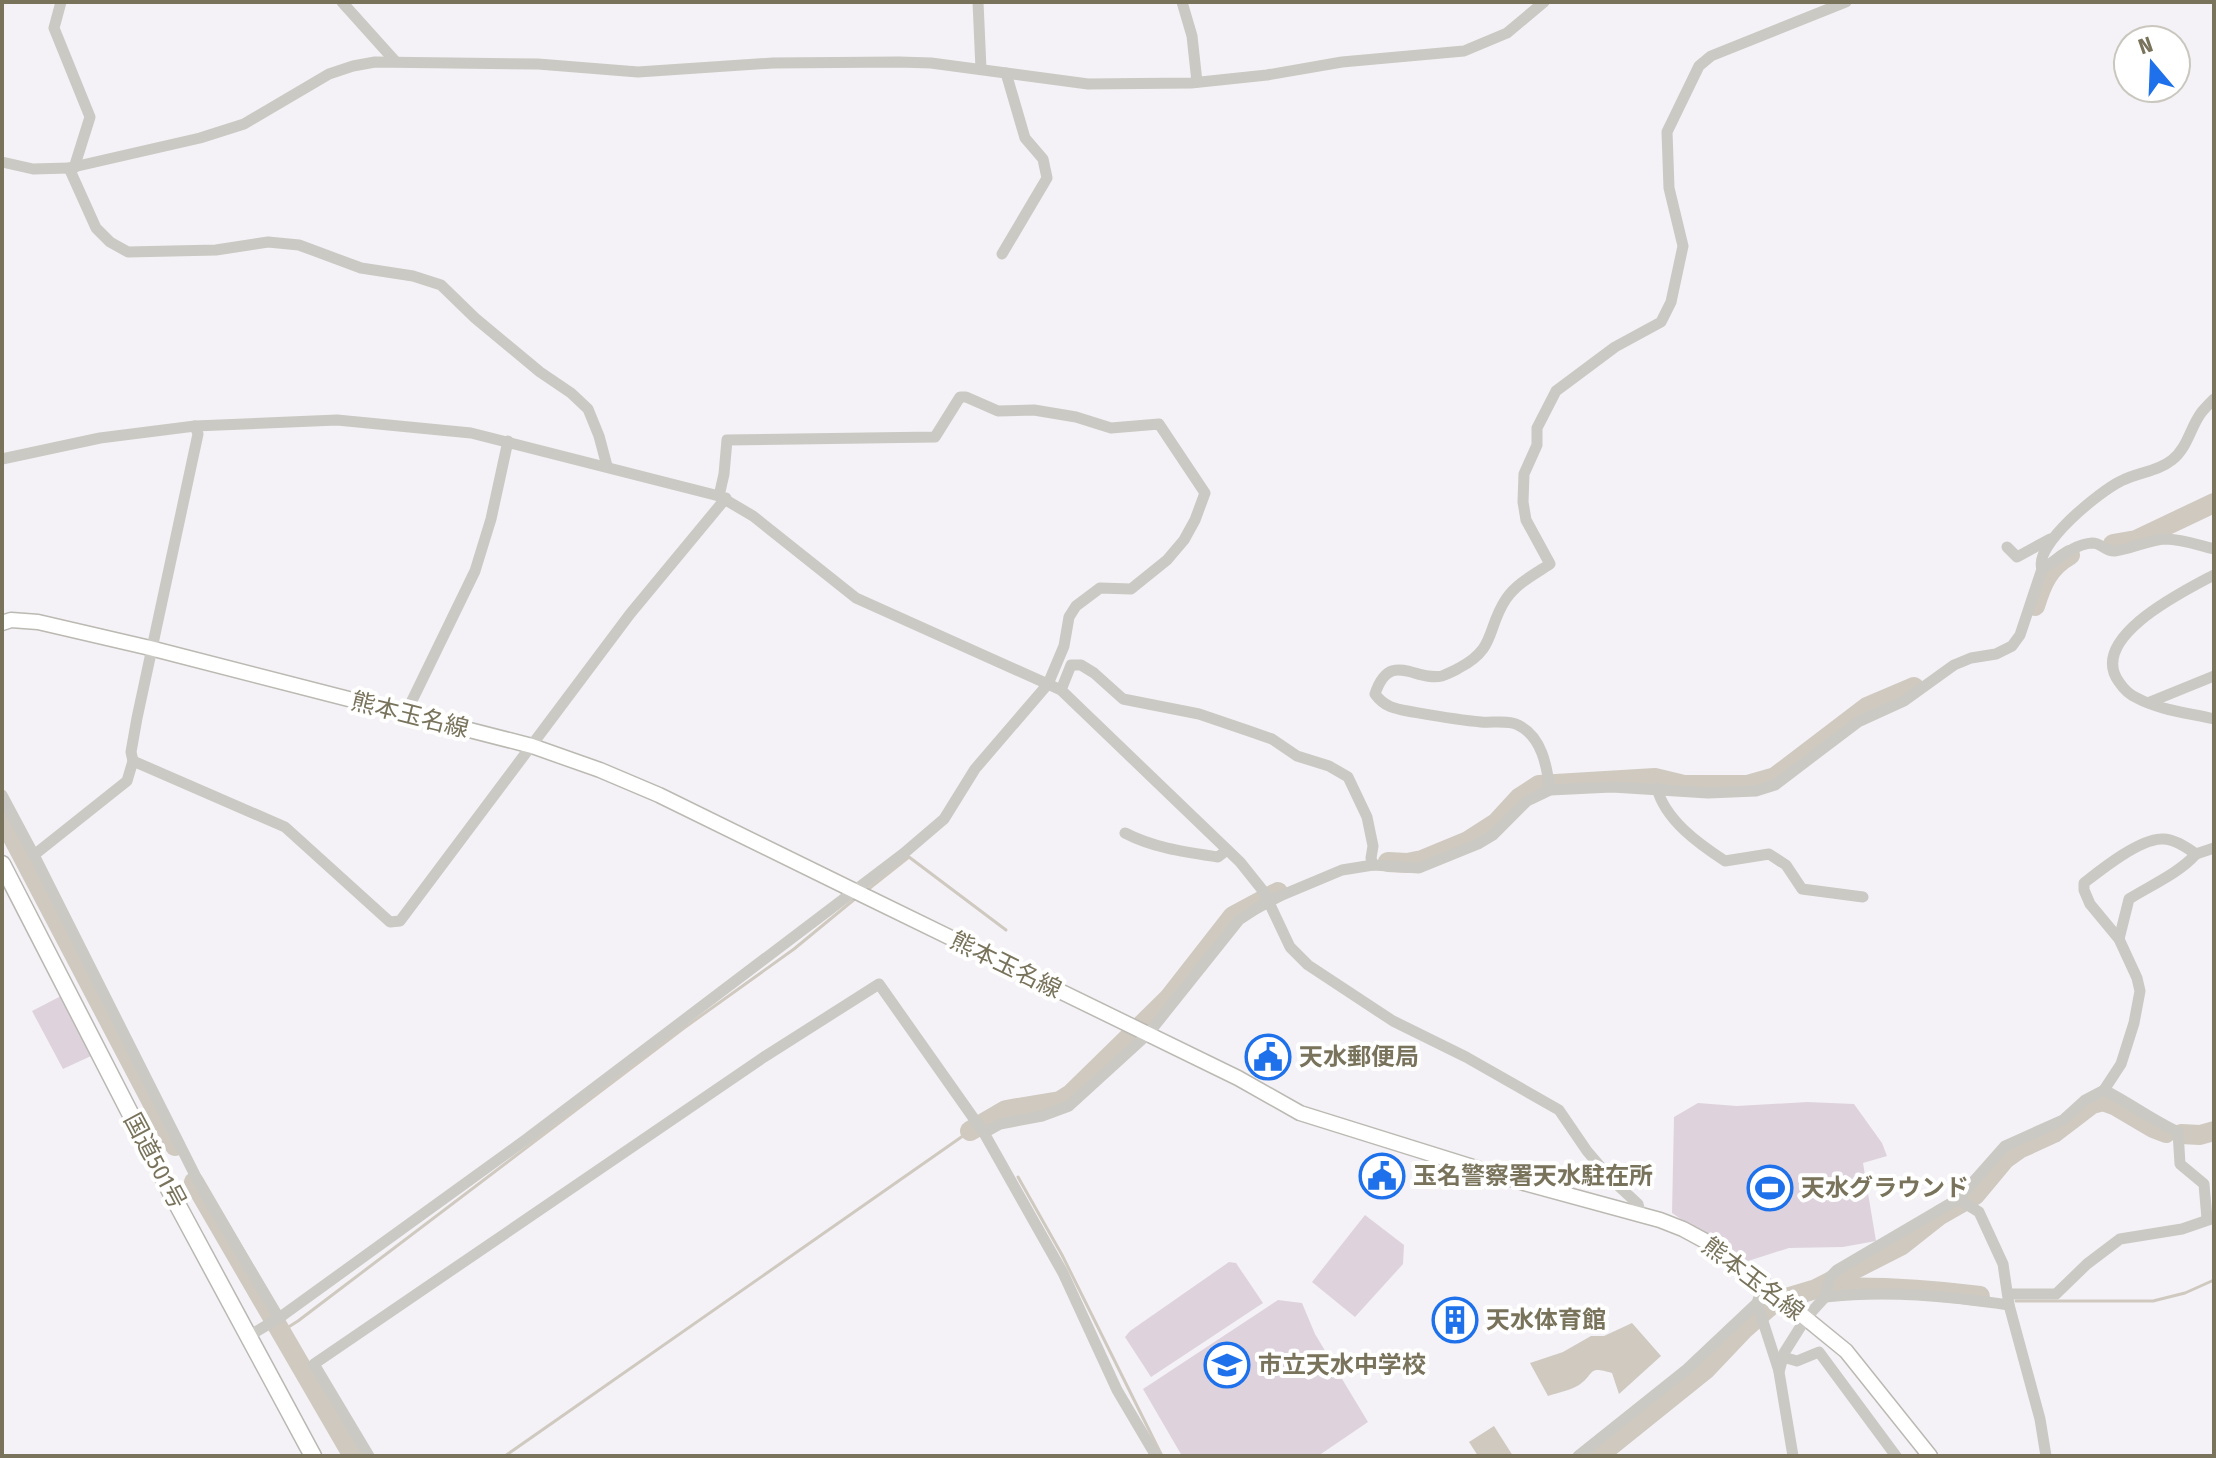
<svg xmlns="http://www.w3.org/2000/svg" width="2216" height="1458" viewBox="0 0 2216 1458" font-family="'Fira Sans Condensed','Noto Sans JP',sans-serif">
<rect width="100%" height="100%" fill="#f4f2f6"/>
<!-- green -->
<g fill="#ded3dd">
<polygon points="61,996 91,1056 63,1069 32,1011"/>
<polygon points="1807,1102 1854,1104 1882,1143 1887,1156 1863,1163 1876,1241 1843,1247 1789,1248 1745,1262 1672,1213 1674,1117 1698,1103 1737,1106"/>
<polygon points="1365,1215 1404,1245 1403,1264 1355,1317 1312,1282"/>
<polygon points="1229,1262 1236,1263 1263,1303 1151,1377 1125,1337 1130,1331"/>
<polygon points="1278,1300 1302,1303 1315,1334 1368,1422 1318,1456 1182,1456 1143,1389"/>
</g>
<!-- water -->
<g fill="#cfc9c0">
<path d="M1632,1323L1661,1356L1619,1394L1612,1373C1587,1365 1595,1374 1579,1385C1571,1390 1557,1393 1548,1396L1530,1363L1563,1352L1591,1336H1604Z"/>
<polygon points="1494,1426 1513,1456 1478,1456 1469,1442"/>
</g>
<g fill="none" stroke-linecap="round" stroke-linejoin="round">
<!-- stream -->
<g stroke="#cfc9c0" stroke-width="3">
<polyline points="866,891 909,857 1006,930"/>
<polyline points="1018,1177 1062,1255 1162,1456"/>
<polyline points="2016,1301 2153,1301 2185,1293 2214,1280"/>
<polyline points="279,1333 298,1321 684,1028 794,949 856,898"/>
<polyline points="505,1456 970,1131"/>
</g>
<!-- river -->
<g stroke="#cfc9c0" stroke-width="20">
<polyline points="2113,544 2136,540 2214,503"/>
<path d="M2035,606C2042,583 2049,567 2070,555"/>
<polyline points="2,817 175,1146"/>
<polyline points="1388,862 1407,863 1422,860 1468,841 1496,823 1519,798 1539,785 1655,778 1684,785 1747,785 1775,777 1867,707 1914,687"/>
<polyline points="970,1131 1006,1110 1060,1101 1071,1094 1169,998 1233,916 1278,892"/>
<polyline points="2181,1134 2200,1135 2214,1131"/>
<polyline points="194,1182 353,1456"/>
<path d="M1824,1288C1877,1286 1927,1289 1980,1296"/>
<polyline points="1598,1456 1705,1370 1743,1330 1776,1301 1816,1289 1902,1245 1940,1215 1975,1195 2005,1159 2019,1149 2054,1133 2092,1104 2103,1101 2114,1105 2153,1128 2166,1133"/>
</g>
<!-- major casing -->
<g stroke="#bbb9b2" stroke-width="17">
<polyline id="major" points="2,623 11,620 38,622 150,648 532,746 600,770 659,795 865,896 1238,1078 1300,1113 1524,1183 1660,1220 1683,1229 1707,1242 1764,1284 1846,1351 1930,1456"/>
</g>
<!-- highway casing -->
<g stroke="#b9b8b2" stroke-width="19">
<polyline id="highway" points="2,864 169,1189 313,1456"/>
</g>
<!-- minor -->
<g stroke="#cac9c3" stroke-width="11">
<polyline points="61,2 54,28 90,117 74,168"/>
<polyline points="342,2 395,61"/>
<polyline points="978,2 981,69"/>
<polyline points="1182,2 1192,36 1197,82"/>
<polyline points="2,162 33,169 69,168 200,138 244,124 329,74 353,66 375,62 538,64 638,72 773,63 899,62 931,63 1088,84 1191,83 1267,75 1342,62 1464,51 1507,33 1544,2"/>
<polyline points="69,168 96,228 110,242 128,252 216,250 268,242 299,245 361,268 413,276 441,285 475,318 540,372 571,393 588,409 599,436 607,466"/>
<polyline points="1002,254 1047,178 1043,159 1025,138 1006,73"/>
<polyline points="2,459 100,438 195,426 337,420 471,433 719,496 753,516 856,598 1061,690 1240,862 1264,892 1290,947 1308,965 1393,1021 1466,1057 1559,1110 1587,1151 1611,1179 1638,1204 1641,1216"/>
<polyline points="2007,547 2017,557 2050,539"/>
<path d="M2042,569C2057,560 2074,544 2092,543C2102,543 2106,552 2115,551C2132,549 2148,540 2165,539C2182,539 2198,545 2214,549"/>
<path d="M2214,575C2184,591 2087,638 2119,682C2123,688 2130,695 2137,698C2159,710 2189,713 2214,719"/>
<polyline points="1061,690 1071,665 1081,665 1094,673 1123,699 1199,714 1249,731 1272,739 1297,756 1329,766 1348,777 1367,817 1373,846 1371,858 1373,865"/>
<polyline points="2150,702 2214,676"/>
<polyline points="406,713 475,571 491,519 508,441"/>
<polyline points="133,761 131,752 137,718 198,434 195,426"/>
<path d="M1657,788C1665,820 1699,844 1725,861L1769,854L1786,865L1802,889L1863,897"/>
<path d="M1550,790C1547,767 1542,736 1518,725C1509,720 1492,723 1481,722C1458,720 1436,716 1413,712C1397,709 1385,708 1375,694C1390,649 1415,682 1442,676C1447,674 1454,671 1459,668C1497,648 1486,629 1506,599C1517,583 1535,574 1550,564L1526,520L1523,502L1524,474L1537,445V428L1556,391L1615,347L1661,322L1671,302L1683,246L1669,188L1667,132L1699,66L1711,56L1846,2"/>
<polyline points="2,795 34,855 127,781 133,761 285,827 390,922 400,921 630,614 726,498"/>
<path d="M1125,833C1154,848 1185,852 1218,857L1227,850"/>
<polyline points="34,855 199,1183 279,1318"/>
<path d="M2119,939L2129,899C2151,885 2178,874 2196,854"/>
<path d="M2104,1090C2130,1103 2152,1120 2178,1132L2180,1164L2204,1184L2207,1219"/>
<path d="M984,1133L1000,1124L1042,1116L1069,1106L1148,1034L1239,920L1268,901L1342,870L1373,865L1419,868L1478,844L1493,835L1527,801L1550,790L1612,787L1708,793L1756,791L1775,785L1858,722L1904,701L1954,665L1971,658L1996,654L2012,646L2020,635L2042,569C2033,545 2100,491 2121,481C2138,472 2157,472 2172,460C2188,447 2190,428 2201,413C2205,408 2210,403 2214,399"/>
<path d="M1958,1199L2005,1146L2063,1120L2085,1100L2104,1090L2121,1064L2134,1023L2140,991L2137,978L2119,939L2090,904L2084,890V883C2102,869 2138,840 2161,839C2173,838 2186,847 2196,854L2214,848"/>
<polyline points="2008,1294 2056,1294 2087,1264 2120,1239 2182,1229 2214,1218"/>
<path d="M1825,1297C1888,1290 1947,1296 2009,1305"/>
<polyline points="1757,1303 1779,1371"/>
<polyline points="247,1337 279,1318 528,1138 903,854 944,819 975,769 1048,684 1064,646 1069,617 1076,606 1100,588 1131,589 1167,560 1184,540 1195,520 1205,493 1159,424 1111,428 1076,417 1034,410 998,411 966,397 960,397 935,437 727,440 724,474 719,496"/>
<polyline points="1783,1357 1797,1361 1819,1352 1896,1456"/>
<polyline points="369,1456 314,1364 764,1057 879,984 984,1133 1063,1273 1117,1390 1156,1456"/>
<polyline points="1578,1456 1687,1369 1757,1303 1764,1284"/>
<polyline points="1793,1456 1779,1372 1784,1353 1806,1318 1825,1297 1830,1277 1837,1270 1958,1199 1979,1212 2003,1264 2009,1305 2040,1419 2046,1456"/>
</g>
<!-- major -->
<use href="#major" stroke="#fff" stroke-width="14"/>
<!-- highway -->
<use href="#highway" stroke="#fff" stroke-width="16"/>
</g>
<!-- icons -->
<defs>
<g id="civic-ring" transform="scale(2.3)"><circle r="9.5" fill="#fff" stroke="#1e71ea" stroke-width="1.5"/><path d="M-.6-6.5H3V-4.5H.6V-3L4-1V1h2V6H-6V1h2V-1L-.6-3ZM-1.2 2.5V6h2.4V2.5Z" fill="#1e71ea"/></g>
<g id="stadium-ring" transform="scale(2.3)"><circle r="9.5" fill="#fff" stroke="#1e71ea" stroke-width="1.5"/><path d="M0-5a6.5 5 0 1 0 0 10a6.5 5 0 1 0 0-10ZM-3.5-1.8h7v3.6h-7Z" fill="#1e71ea"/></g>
<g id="building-ring" transform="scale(2.3)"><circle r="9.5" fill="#fff" stroke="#1e71ea" stroke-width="1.5"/><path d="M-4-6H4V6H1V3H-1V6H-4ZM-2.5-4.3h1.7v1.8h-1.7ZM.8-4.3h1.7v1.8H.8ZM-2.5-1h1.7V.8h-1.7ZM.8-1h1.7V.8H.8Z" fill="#1e71ea"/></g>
<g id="school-ring" transform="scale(2.3)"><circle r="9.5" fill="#fff" stroke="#1e71ea" stroke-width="1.5"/><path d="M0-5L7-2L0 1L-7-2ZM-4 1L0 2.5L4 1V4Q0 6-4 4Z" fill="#1e71ea"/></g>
</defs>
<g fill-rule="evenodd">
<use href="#civic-ring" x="1268" y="1057"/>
<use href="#civic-ring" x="1382" y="1176"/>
<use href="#stadium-ring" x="1770" y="1188"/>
<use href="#building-ring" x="1455" y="1320"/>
<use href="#school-ring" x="1227" y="1365"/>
</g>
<g text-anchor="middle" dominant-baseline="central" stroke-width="8" stroke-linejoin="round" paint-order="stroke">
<!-- street labels -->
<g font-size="24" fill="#79735c" stroke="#fff">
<text transform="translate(410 715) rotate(14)">熊本玉名線</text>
<text transform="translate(1006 965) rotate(26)">熊本玉名線</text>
<text transform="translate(155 1161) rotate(62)">国道501号</text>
<text transform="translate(1753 1279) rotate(37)">熊本玉名線</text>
</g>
<!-- poi labels -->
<g font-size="24" font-weight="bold" fill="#79735c" stroke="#fff" text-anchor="start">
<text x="1299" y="1057">天水郵便局</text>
<text x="1413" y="1176">玉名警察署天水駐在所</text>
<text x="1801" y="1188">天水グラウンド</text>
<text x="1486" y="1320">天水体育館</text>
<text x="1258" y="1365">市立天水中学校</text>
</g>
</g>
<!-- border -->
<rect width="2216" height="1458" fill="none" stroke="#79735c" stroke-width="8"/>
<!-- north arrow -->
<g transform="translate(2152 64) rotate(341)"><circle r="38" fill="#ffffff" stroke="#c9c7be" stroke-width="2"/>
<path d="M0-6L14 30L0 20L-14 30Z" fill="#1e71ea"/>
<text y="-12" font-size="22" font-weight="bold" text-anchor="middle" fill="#79735c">N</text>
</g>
</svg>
